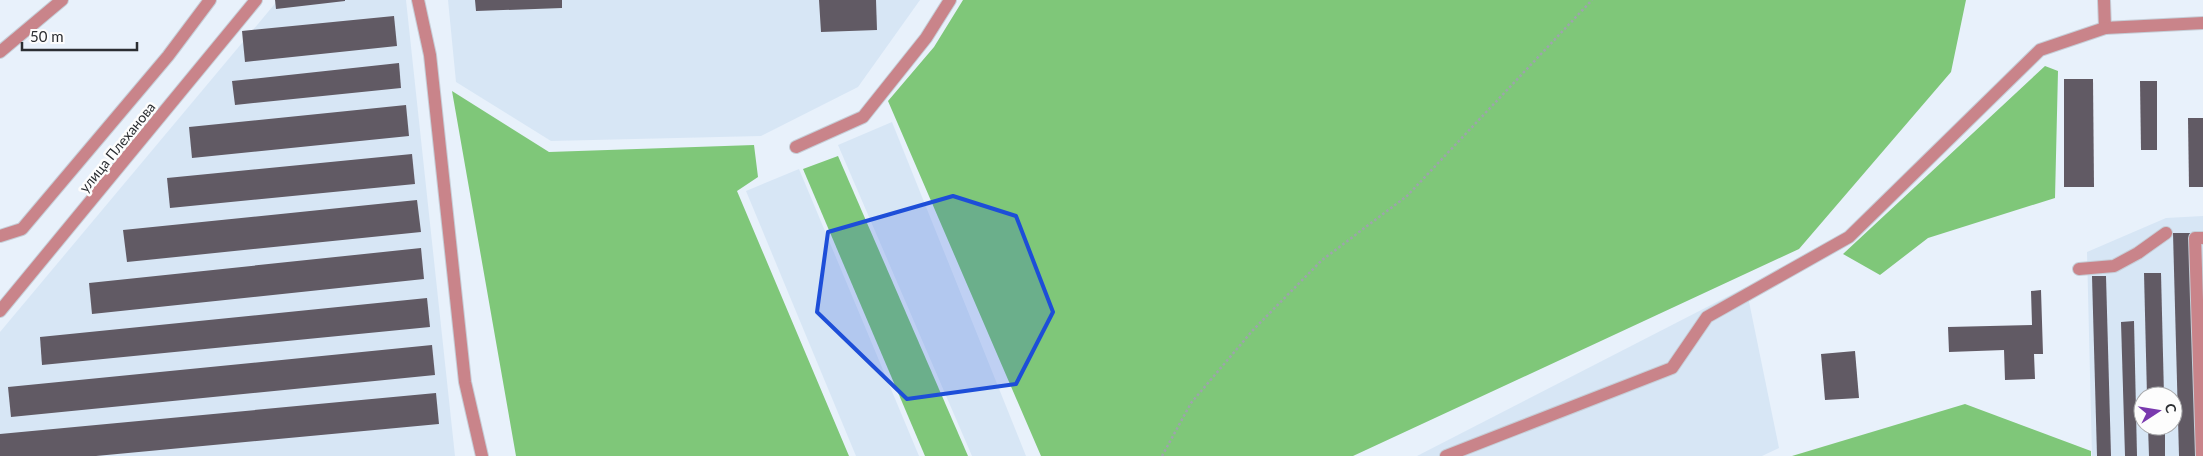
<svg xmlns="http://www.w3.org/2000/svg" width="2203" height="456" viewBox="0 0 2203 456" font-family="Lato,sans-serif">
<rect width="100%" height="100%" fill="#e8f1fb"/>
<!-- built -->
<g fill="#d7e6f5" fill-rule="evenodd">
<polygon points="278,0 406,0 455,456 0,456 0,332"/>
<polygon points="448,0 920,0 858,87 761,136 551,141 456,82"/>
<polygon points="892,122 1026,456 972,456 838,145"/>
<polygon points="799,169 919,456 856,456 746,191"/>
<path d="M2203,216V456H2092L2087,252L2166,218ZM2143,396H2173V426H2143Z"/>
<polygon points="1746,287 1779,448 1762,456 1417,456"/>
</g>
<!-- forest -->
<g fill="#7fc779">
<polygon points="963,0 1966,0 1951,72 1799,249 1353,456 1041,456 888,101 934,47"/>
<polygon points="2045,66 2058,71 2055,198 1928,238 1880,275 1843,254"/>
<polygon points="452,91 549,152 754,145 758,177 737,191 849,456 516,456"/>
<polygon points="838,156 968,456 925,456 803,169"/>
<polygon points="1965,404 2091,451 2091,456 1792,456"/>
</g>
<!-- building -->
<g fill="#615a64">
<polygon points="275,0 345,0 345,1 276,9"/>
<polygon points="475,0 562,0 562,8 476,11"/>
<polygon points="819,0 876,0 877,30 821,32"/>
<polygon points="394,16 397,46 245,62 242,31"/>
<polygon points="399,63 401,88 235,105 232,81"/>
<polygon points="2064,79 2093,79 2094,187 2064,187"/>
<polygon points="2140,81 2157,81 2157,150 2141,150"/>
<polygon points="406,105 409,136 192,158 189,127"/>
<polygon points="2188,118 2203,118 2203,187 2189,187"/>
<polygon points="412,154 415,184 170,208 167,178"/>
<polygon points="417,200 421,232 127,262 123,230"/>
<polygon points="2173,233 2190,233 2196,456 2179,456"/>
<polygon points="421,248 424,279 92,314 89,283"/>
<polygon points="2144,273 2161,273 2164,396 2147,396"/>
<polygon points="2092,276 2106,276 2111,456 2097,456"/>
<polygon points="2041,290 2043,354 2034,354 2035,379 2005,380 2004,350 1949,352 1948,327 2032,325 2031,291"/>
<polygon points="427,298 430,327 42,365 40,337"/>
<polygon points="2134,321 2137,456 2125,456 2121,322"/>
<polygon points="432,345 435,375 11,417 8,387"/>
<polygon points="1855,351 1859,398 1825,400 1821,354"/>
<polygon points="436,393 439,424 96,456 0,456 0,434"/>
<polygon points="2148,426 2165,426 2165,456 2149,456"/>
</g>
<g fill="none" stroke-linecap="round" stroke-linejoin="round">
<!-- minor casing -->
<g stroke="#c6ced7" stroke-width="14">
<g id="minor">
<polyline points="418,0 430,55 465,382 482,456"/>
<polyline points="2104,0 2105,28 2203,23"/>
<polyline points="0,52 62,0"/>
<polyline points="796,147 863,117 926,38 950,0"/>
<polyline points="0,236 22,229 168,56 210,0"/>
<polyline points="2079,269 2114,266 2138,253 2166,233"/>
<polyline points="0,311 256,0"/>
<polyline points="1446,456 1672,368 1707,317 1849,237 2040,50 2105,28"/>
<polyline points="2202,456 2195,238 2203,238"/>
</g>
</g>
<!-- path -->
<polyline stroke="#9da4ac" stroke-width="2.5" stroke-dasharray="2.5 2.5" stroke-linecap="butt" points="1162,456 1191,403 1253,330 1322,260 1407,196 1592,0"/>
<!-- minor -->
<use href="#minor" stroke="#c9848a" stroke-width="12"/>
</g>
<!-- marked area -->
<path fill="#1d4ed8" fill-opacity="0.2" stroke="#1d4ed8" stroke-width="4" stroke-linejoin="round" d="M953,196L1016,216L1053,312L1016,384L907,399L817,312L828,232Z"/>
<g text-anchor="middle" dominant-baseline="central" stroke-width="5" stroke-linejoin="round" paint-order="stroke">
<!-- street labels -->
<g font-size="14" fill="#2b2e32" stroke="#fdfdfd">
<text transform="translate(117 147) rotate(-51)">улица Плеханова</text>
</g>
</g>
<!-- north arrow -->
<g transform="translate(2158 411) rotate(78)"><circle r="24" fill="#fdfdfd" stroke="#a9aaac"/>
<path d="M0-4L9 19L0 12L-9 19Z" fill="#7939ae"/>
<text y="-8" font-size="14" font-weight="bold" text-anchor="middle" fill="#2b2e32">С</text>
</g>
<!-- scale -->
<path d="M22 42v8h115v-8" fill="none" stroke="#2b2e32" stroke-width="2.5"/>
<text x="30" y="42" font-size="15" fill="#2b2e32" stroke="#fdfdfd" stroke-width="4" paint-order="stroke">50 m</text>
</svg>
